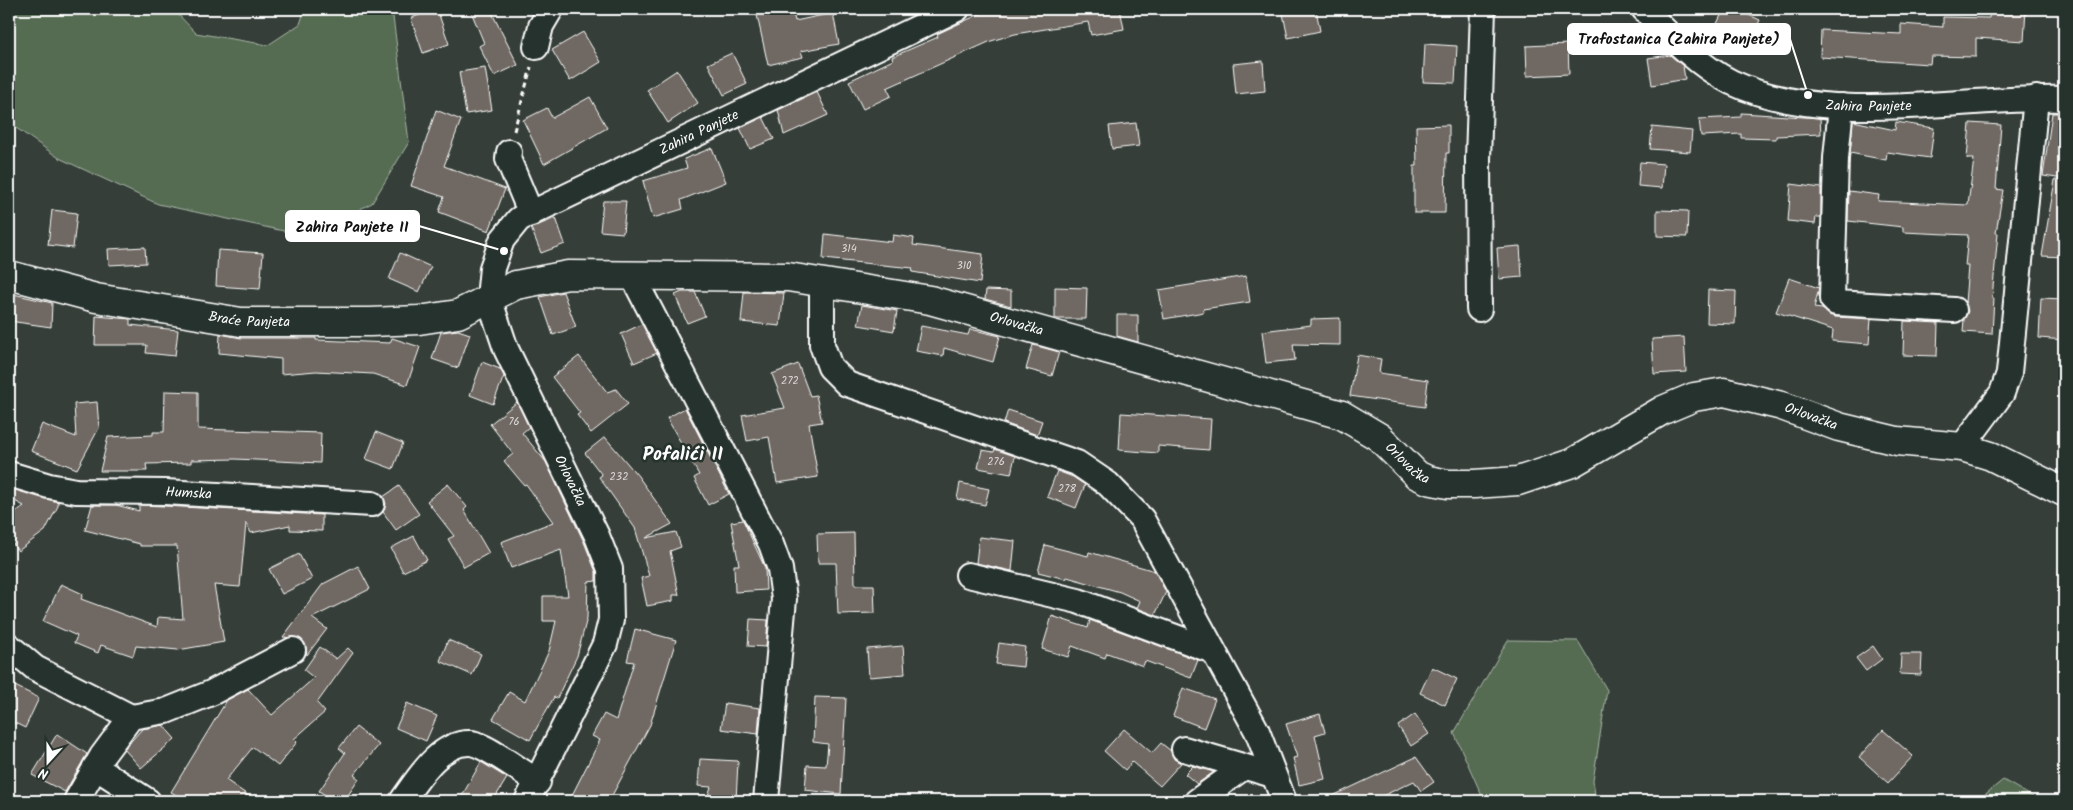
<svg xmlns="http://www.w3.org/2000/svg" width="2073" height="810" viewBox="0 0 2073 810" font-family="Kalam,sans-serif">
<rect width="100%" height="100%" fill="#353e38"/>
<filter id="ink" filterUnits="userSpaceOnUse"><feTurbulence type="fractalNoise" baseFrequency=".02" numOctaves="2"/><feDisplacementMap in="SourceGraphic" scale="10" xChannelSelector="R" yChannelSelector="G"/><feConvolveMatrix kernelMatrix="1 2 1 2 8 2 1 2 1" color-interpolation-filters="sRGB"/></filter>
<g filter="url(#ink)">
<!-- green -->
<g fill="#556c52" stroke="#aab6a8">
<polygon points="9,9 173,9 196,33 268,45 300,24 305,9 392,9 409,142 372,203 307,236 158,204 59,158 9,123"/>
<polygon points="1508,640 1578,641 1607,690 1593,781 1596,801 1478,801 1482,796 1454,733"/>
<polygon points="2003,780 2040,801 1977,801"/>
</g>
<!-- building -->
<g fill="#706862" stroke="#fff">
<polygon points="437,9 449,44 423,53 411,18"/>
<polygon points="470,9 490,9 518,65 494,76 479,46 484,43"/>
<polygon points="784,9 792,9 795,21 833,13 839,44 801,51 803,57 768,65 757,15"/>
<polygon points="997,9 1120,9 1124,29 1091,35 1088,22 1015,34 991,41 887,88 891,96 863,109 849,81 893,60 892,57 938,37 937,34 984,12"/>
<polygon points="1282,9 1316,9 1320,31 1288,38"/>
<polygon points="1724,9 1735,9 1760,20 1748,46 1714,30"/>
<polygon points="1990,9 2026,9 2024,41 1976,38 1976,57 1931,56 1930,64 1820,57 1821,30 1901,34 1901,24 1943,27 1943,17 1989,18"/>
<polygon points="583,32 601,62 570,81 552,50"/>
<polygon points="1425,44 1457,46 1455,83 1423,82"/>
<polygon points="1568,44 1569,74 1527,76 1526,46"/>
<polygon points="732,53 747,84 724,95 708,64"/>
<polygon points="1670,55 1683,66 1685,79 1652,85 1648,58"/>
<polygon points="1263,61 1265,91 1236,94 1233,64"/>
<polygon points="485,68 492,110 466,114 459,72"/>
<polygon points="677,70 698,103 668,123 647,90"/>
<polygon points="817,92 828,115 784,135 778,110"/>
<polygon points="590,97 607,128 544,164 523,120 547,108 552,118"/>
<polygon points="436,110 461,120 444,166 505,189 489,231 439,212 444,197 411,186"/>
<polygon points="1741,113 1820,118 1821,134 1776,136 1776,139 1741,138 1741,134 1701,136 1699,119 1741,117"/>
<polygon points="2052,113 2064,113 2064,179 2043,176"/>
<polygon points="763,117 774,139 750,149 740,128"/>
<polygon points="1853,121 1895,130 1896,122 1934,128 1930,158 1887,152 1886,160 1850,153"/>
<polygon points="1136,123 1139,146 1112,149 1109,126"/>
<polygon points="1970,123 2001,125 1996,189 2003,190 1996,233 1998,233 1992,298 1994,298 1992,334 1963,332 1964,319 1968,311 1965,303 1968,266 1965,266 1968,235 1903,232 1903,227 1848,221 1849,191 1879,195 1878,201 1968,205 1974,159 1967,159"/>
<polygon points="1449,125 1449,153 1446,153 1445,213 1414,213 1414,166 1417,166 1416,126"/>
<polygon points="1652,127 1692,131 1690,152 1650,149"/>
<polygon points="712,148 726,182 681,200 683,209 653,218 643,181 687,168 684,159"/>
<polygon points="1640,162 1664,164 1662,188 1638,186"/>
<polygon points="2055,180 2064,181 2064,257 2042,256"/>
<polygon points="1791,184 1821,188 1821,217 1816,217 1815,224 1788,221"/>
<polygon points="603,201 626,201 623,233 600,231"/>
<polygon points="52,210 77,213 73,248 48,245"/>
<polygon points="1657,210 1688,211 1687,237 1657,236"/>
<polygon points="556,218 565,244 541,253 531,228"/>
<polygon points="825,234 892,242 893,235 914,238 913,245 983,254 980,283 912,272 913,268 823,259"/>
<polygon points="1520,246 1522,277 1499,279 1497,248"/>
<polygon points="145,247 146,263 109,265 108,249"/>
<polygon points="218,250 263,253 260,289 216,286"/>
<polygon points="400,253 431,267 419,292 389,279"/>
<polygon points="1246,276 1250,302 1203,309 1204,312 1164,319 1159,290"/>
<polygon points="1789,278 1819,288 1814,308 1822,309 1835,317 1871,319 1869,344 1832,341 1833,330 1776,312"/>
<polygon points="1055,287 1087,288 1086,319 1055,319"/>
<polygon points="986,290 1011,291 1011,306 985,299"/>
<polygon points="1708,290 1736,291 1735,324 1707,323"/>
<polygon points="563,292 576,327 553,335 540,297"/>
<polygon points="682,292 695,292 705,316 687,323 675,295"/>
<polygon points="744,292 784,293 780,326 741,322"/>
<polygon points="9,293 52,303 51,327 9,321"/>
<polygon points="2041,298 2064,299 2064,340 2039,338"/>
<polygon points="862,305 897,311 894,331 858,325"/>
<polygon points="1117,315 1138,315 1138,342 1117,336"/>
<polygon points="96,316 130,319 130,325 178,330 175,356 146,353 147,345 95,345"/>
<polygon points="1340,318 1340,345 1293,344 1295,360 1266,363 1262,331 1311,325 1311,319"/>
<polygon points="1904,321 1938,323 1937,356 1903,355"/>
<polygon points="642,324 657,353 634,363 621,334"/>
<polygon points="921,326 968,335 970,329 1000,336 993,362 944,348 943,356 916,351"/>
<polygon points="458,330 470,334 458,368 432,359 441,332"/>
<polygon points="220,334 241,338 316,338 316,340 390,343 392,338 420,347 407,385 373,374 316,371 281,374 281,359 219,353"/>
<polygon points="1684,337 1686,372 1654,374 1652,339"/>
<polygon points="1033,345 1059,352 1052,376 1026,369"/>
<polygon points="1357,355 1381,359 1379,373 1428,380 1425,407 1350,396"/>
<polygon points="579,356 607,392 616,389 628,404 591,433 577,415 580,413 552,377"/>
<polygon points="482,362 500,369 504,376 493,404 470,395"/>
<polygon points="798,364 810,396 816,395 822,422 809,424 818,477 777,483 769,437 747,441 742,415 785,408 772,374"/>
<polygon points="165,391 198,392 198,429 321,433 320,463 235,459 191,460 191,463 146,464 147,471 100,471 108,437 153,435 153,432 164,432"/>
<polygon points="97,402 99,428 77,469 31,451 42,424 76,437 74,404"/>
<polygon points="517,402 529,427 522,433 546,462 584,542 596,572 596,581 588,582 587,618 577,656 557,698 554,697 530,740 493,719 509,692 525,701 549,651 556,621 543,621 543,596 568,596 561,550 511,568 501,542 553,522 526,484 524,485 504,461 513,454 490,424"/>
<polygon points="685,408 729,494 708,505 694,478 699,475 667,418"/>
<polygon points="1008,410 1042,421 1037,435 1004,423"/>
<polygon points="1121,413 1211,419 1209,450 1158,446 1158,453 1119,450"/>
<polygon points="376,432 403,443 393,469 366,459"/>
<polygon points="605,437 638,476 672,524 646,538 676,532 681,547 670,551 679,595 673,595 673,601 647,606 641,578 649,576 635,528 599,477 602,475 585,453"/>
<polygon points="995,449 1015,456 1011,474 978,468 982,450 994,452"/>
<polygon points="1057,471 1073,477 1085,485 1076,508 1047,497"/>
<polygon points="960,483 989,489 985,505 957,499"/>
<polygon points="448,484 467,507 464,510 489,553 464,567 448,539 454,536 427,501"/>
<polygon points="399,486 419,514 396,530 383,512 386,504 383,497"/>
<polygon points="9,488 58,502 58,506 45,531 18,551 9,539 9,517 24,506 9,498"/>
<polygon points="92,505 116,505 139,511 139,505 165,506 322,515 322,531 290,530 290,525 251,533 246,523 240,587 214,585 224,642 178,650 136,646 133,656 101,645 98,653 74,643 77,636 43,621 61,584 83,594 81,599 157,627 158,617 183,619 177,546 140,546 140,544 85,530"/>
<polygon points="743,520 765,568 766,590 735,592 734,565 739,565 731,522"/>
<polygon points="854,533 855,585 874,585 875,613 838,614 836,563 818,563 817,534"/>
<polygon points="414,536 427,560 403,572 391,548"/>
<polygon points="979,537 1015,541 1012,571 976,563"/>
<polygon points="1045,545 1088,556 1089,552 1155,571 1166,592 1155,615 1137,608 1140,601 1120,592 1067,577 1066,579 1038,572"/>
<polygon points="299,554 312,579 282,594 269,569"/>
<polygon points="358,566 370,589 312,618 327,629 307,655 305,644 301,639 283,637 323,584"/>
<polygon points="1052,616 1088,628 1090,620 1198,660 1191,678 1145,661 1143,666 1107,653 1105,658 1072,646 1068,657 1042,649"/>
<polygon points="750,619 768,620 766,647 748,646"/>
<polygon points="635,629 676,640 650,725 609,801 569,801 600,740 592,736 604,714 616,720 634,662 627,661"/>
<polygon points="448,640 481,654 472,675 440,661"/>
<polygon points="999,643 1025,647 1023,667 996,664"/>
<polygon points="903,646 905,674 869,677 867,649"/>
<polygon points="1873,646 1882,659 1866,671 1856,658"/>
<polygon points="320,647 336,659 348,648 353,653 317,703 325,712 294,739 297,742 278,766 253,747 226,780 256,801 187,801 171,792 227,700 248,689 272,715 314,678 304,670"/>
<polygon points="1901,654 1922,654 1921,675 1900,674"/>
<polygon points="1432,667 1457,679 1445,705 1420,693"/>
<polygon points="9,683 39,698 25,728 9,720"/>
<polygon points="1183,688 1215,699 1204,728 1173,716"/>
<polygon points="815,697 846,698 841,794 805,790 807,765 826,766 828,744 813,742"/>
<polygon points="407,703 437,716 426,741 396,728"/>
<polygon points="725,703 760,708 758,734 721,729"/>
<polygon points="1320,714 1325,732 1315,735 1325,779 1299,785 1293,758 1297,757 1286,724"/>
<polygon points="1415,714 1429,734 1411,746 1398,726"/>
<polygon points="163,725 175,739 141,768 124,749 142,729"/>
<polygon points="356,727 379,745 354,775 359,779 344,801 335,801 319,791 345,753 339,748"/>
<polygon points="1124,729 1152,753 1161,743 1171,751 1174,759 1181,763 1160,786 1132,762 1125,770 1104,751"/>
<polygon points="1883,730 1913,756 1888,783 1859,757"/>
<polygon points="57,734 87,754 65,792 32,775"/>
<polygon points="1416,757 1434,782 1421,791 1414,781 1372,801 1322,801"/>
<polygon points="700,759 738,761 736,801 706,801 711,787 698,786"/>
<polygon points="481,762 507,778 493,801 459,801"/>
<polygon points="1193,766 1214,772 1197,784 1185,774"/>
</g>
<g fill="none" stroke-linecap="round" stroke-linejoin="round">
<!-- minor casing -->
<g stroke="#fff" stroke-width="28">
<g id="minor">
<path id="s1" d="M1644,9C1670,36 1697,65 1731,82C1828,128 1960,96 2064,99"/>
<polyline points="536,47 541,26 551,9"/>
<polyline points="1841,106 1836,158 1832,299 1836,303 1954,310"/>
<polyline points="509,152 508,159 531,214"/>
<polyline points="633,277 771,544 780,569 784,599 766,801"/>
<polyline points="822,283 822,345 830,367 847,384 1077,463 1108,484 1142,519 1257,731 1284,801"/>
<polyline points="1479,309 1478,159 1483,9"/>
<polyline points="1962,447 2002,393 2009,373 2036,98"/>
<path id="s2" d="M9,474L49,486L76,491L165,492L372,504"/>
<polyline points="968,575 1078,601 1213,651"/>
<polyline points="9,646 35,668 131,717"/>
<polyline points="1184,749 1273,775"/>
<polyline points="95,767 148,801"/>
<polyline points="76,801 102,756 131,717 166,711 211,693 293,650"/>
<path d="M402,801C417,780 440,741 471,743C486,745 524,773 538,782"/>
<path id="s3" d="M527,801L605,644L611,620L610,569L597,536L506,349L489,298L492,268L502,240L519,219L957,9"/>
<polyline points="1197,801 1244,767"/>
</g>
</g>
<!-- tertiary casing -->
<g stroke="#fff" stroke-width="31">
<g id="tertiary">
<path id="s4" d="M9,275L96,298L241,322H370L419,320L458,314L516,285L568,275L788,277L930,300L1342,415L1379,437L1417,475L1428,480L1448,484H1474L1518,481L1572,463L1663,410L1694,397L1724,392L1782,406L1839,427L1897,441L1962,447L1991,456L2064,492"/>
</g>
</g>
<!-- path -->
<polyline stroke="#fff" stroke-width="3" stroke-dasharray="5 4" stroke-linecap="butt" points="514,131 531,67"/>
<!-- minor -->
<use href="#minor" stroke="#26332d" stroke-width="24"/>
<!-- tertiary -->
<use href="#tertiary" stroke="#26332d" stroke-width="28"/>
</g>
</g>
<g text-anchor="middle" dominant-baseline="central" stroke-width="5" stroke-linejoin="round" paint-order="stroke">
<!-- number labels -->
<g font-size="11" fill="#dbd9d8">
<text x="849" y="249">314</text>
<text x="964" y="266">310</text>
<text x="790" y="381">272</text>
<text x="514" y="422">76</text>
<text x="996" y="462">276</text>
<text x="619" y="477">232</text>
<text x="1067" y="489">278</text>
</g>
<!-- street labels -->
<g font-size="14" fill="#fff" stroke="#26332d">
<text stroke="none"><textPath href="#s1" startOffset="255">Zahira Panjete</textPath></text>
<text stroke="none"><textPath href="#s3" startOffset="835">Zahira Panjete</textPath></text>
<text stroke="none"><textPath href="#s4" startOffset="245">Braće Panjeta</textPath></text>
<text stroke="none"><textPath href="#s4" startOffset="1026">Orlovačka</textPath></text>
<text stroke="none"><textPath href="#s4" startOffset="1880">Orlovačka</textPath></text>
<text stroke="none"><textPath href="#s4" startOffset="1446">Orlovačka</textPath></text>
<text transform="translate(570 481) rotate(64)">Orlovačka</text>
<text stroke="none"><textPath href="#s2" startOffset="182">Humska</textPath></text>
</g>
<!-- district labels -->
<g font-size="19" font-weight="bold" fill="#fff" stroke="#26332d">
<text x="683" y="455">Pofalići II</text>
</g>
</g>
<!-- callouts -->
<path fill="none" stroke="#fff" stroke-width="2" d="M1808 95L1790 39M504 251L419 226"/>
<g fill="#fff" stroke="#26332d" stroke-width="2">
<circle cx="1808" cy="95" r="5"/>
<circle cx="504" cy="251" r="5"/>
</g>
<g fill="#fff" stroke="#fff" stroke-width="2">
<rect x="1568" y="24" width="222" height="30" rx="5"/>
<rect x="286" y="211" width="133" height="30" rx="5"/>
</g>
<g font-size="15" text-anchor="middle" font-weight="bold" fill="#111">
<text x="1679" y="44">Trafostanica (Zahira Panjete)</text>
<text x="352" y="232">Zahira Panjete II</text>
</g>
<!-- margin -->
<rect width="2073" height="810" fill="none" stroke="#26332d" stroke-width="30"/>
<rect x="15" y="15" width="2043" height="780" fill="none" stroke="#fff" stroke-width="2" filter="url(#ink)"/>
<!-- north arrow -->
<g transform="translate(48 762) rotate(201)" stroke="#26332d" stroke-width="4" paint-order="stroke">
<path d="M0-4L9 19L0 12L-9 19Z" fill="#ffffff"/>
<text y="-8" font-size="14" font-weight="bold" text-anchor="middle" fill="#ffffff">N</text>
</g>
</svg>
